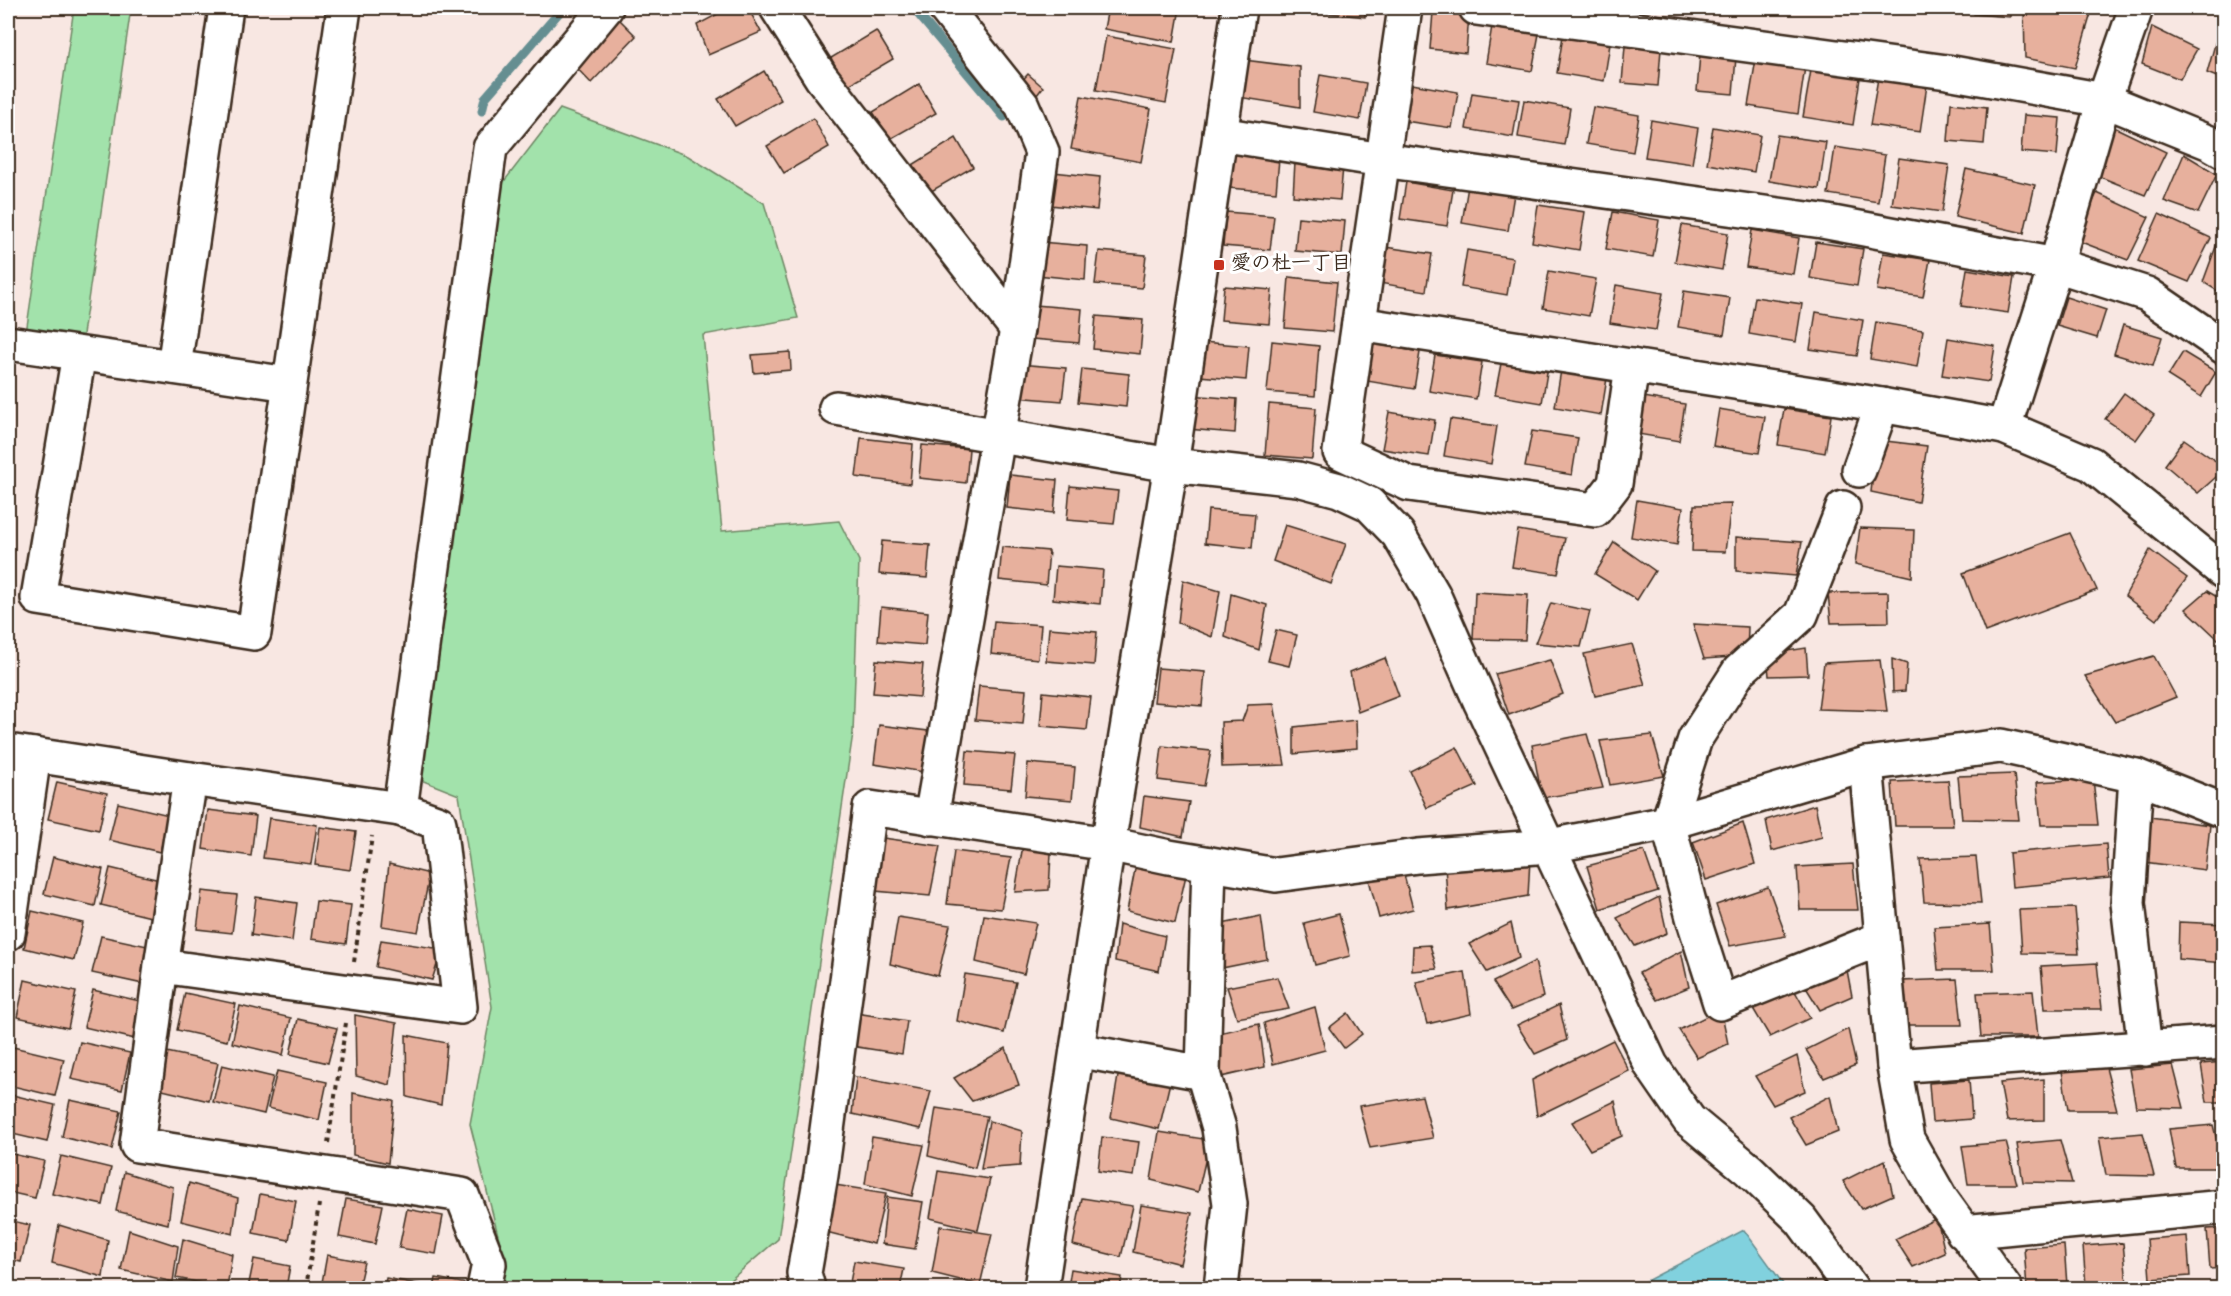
<svg xmlns="http://www.w3.org/2000/svg" width="2231" height="1296" viewBox="0 0 2231 1296" font-family="Dekko,'Klee One',sans-serif">
<rect width="100%" height="100%" fill="#f8e7e2"/>
<filter id="ink" filterUnits="userSpaceOnUse"><feTurbulence type="fractalNoise" baseFrequency=".0167" numOctaves="2"/><feDisplacementMap in="SourceGraphic" scale="12" xChannelSelector="R" yChannelSelector="G"/><feConvolveMatrix kernelMatrix="1 2 1 2 8 2 1 2 1" color-interpolation-filters="sRGB"/></filter>
<g filter="url(#ink)">
<!-- green -->
<g fill="#a2e2ab" stroke="#6e8664" stroke-width="1.5">
<polygon points="74,8 131,8 82,341 26,333"/>
<polygon points="560,109 688,156 764,203 798,318 703,335 722,531 839,521 859,561 853,733 778,1239 721,1288 501,1288 506,1267 470,1124 492,1007 459,795 421,780 502,184"/>
</g>
<!-- water -->
<polygon fill="#81d1de" stroke="#658e91" stroke-width="1.5" points="1744,1230 1786,1288 1633,1288"/>
<g fill="none" stroke-linecap="round" stroke-linejoin="round">
<!-- stream -->
<g stroke="#658e91" stroke-width="9">
<polyline points="913,8 1004,117"/>
<polyline points="482,111 485,98 563,8"/>
</g>
</g>
<!-- building -->
<g fill="#e7b09d" stroke="#3b2a1e" stroke-width="1.5">
<polygon points="729,8 748,8 761,32 708,55 697,25"/>
<polygon points="1108,8 1180,8 1174,42 1104,29"/>
<polygon points="1329,8 1365,8 1365,17 1329,13"/>
<polygon points="1974,8 2010,8 2010,17 1974,14"/>
<polygon points="2024,8 2078,8 2092,10 2075,68 2025,58"/>
<polygon points="1433,12 1469,15 1466,53 1430,49"/>
<polygon points="614,14 636,36 591,83 571,62"/>
<polygon points="1492,26 1539,34 1532,71 1486,63"/>
<polygon points="2152,27 2197,49 2180,79 2142,64"/>
<polygon points="876,31 893,59 847,86 831,58"/>
<polygon points="1106,36 1176,49 1166,103 1096,90"/>
<polygon points="1563,36 1610,44 1604,81 1557,73"/>
<polygon points="2217,37 2224,40 2224,80 2207,73"/>
<polygon points="1625,46 1661,49 1658,86 1622,83"/>
<polygon points="1700,54 1736,57 1733,94 1697,91"/>
<polygon points="1756,59 1805,67 1798,114 1748,106"/>
<polygon points="1244,60 1300,67 1300,107 1238,97"/>
<polygon points="1811,70 1860,78 1853,125 1803,117"/>
<polygon points="764,71 781,100 735,126 718,99"/>
<polygon points="1028,74 1043,87 1034,99 1017,86"/>
<polygon points="1320,75 1366,83 1360,120 1313,112"/>
<polygon points="1878,78 1927,85 1920,132 1870,125"/>
<polygon points="919,84 936,113 890,139 873,112"/>
<polygon points="1412,84 1458,92 1452,128 1405,121"/>
<polygon points="1472,93 1519,100 1513,137 1466,129"/>
<polygon points="1081,96 1151,109 1141,162 1071,149"/>
<polygon points="1524,100 1570,108 1564,145 1518,137"/>
<polygon points="1951,103 1987,107 1984,144 1948,141"/>
<polygon points="1593,107 1639,115 1633,152 1586,144"/>
<polygon points="2024,115 2060,118 2057,155 2021,152"/>
<polygon points="813,118 829,147 784,173 767,146"/>
<polygon points="1651,120 1698,128 1692,164 1645,157"/>
<polygon points="1713,127 1760,135 1754,172 1707,164"/>
<polygon points="2114,127 2166,152 2145,195 2093,174"/>
<polygon points="1777,135 1826,142 1819,189 1769,181"/>
<polygon points="956,138 973,167 928,193 911,166"/>
<polygon points="1835,147 1885,155 1878,202 1828,194"/>
<polygon points="1232,154 1279,159 1276,192 1229,188"/>
<polygon points="2184,154 2217,174 2198,213 2164,201"/>
<polygon points="1899,158 1949,165 1942,212 1892,205"/>
<polygon points="1295,162 1343,167 1340,200 1293,196"/>
<polygon points="1966,169 2035,185 2024,233 1955,217"/>
<polygon points="1053,172 1100,177 1097,210 1050,205"/>
<polygon points="1406,182 1453,190 1447,226 1400,219"/>
<polygon points="1468,186 1514,194 1508,231 1462,223"/>
<polygon points="2097,193 2149,217 2128,260 2076,240"/>
<polygon points="1538,205 1585,212 1579,250 1532,242"/>
<polygon points="1226,212 1274,216 1270,250 1223,246"/>
<polygon points="1613,212 1659,220 1653,257 1606,249"/>
<polygon points="2159,214 2211,238 2189,282 2138,261"/>
<polygon points="1298,217 1345,221 1342,255 1295,251"/>
<polygon points="1682,225 1728,233 1722,270 1675,262"/>
<polygon points="1752,230 1799,238 1793,274 1746,267"/>
<polygon points="2218,241 2224,244 2224,295 2203,282"/>
<polygon points="1040,242 1087,246 1085,280 1037,275"/>
<polygon points="1816,242 1863,249 1857,286 1810,278"/>
<polygon points="1385,247 1432,254 1426,291 1379,283"/>
<polygon points="1467,250 1513,258 1507,295 1461,287"/>
<polygon points="1099,251 1146,255 1142,288 1095,284"/>
<polygon points="1883,253 1930,260 1923,297 1877,290"/>
<polygon points="1967,269 2014,277 2008,313 1961,306"/>
<polygon points="1549,271 1596,279 1589,316 1543,308"/>
<polygon points="1289,277 1337,282 1332,332 1285,328"/>
<polygon points="1616,285 1663,293 1656,330 1610,323"/>
<polygon points="1224,286 1272,290 1269,324 1221,320"/>
<polygon points="1684,291 1730,298 1724,335 1678,327"/>
<polygon points="1755,297 1802,304 1796,342 1749,334"/>
<polygon points="2066,297 2106,310 2097,338 2057,326"/>
<polygon points="1035,305 1082,309 1079,343 1032,339"/>
<polygon points="1816,312 1863,320 1857,356 1810,349"/>
<polygon points="1096,316 1143,320 1140,354 1093,349"/>
<polygon points="1876,322 1923,330 1917,367 1870,359"/>
<polygon points="2123,325 2162,337 2153,366 2114,354"/>
<polygon points="1948,338 1995,346 1989,382 1942,375"/>
<polygon points="1272,341 1319,346 1315,396 1267,392"/>
<polygon points="1202,342 1249,346 1246,380 1199,376"/>
<polygon points="1373,344 1420,352 1414,389 1367,381"/>
<polygon points="790,352 791,370 754,373 752,355"/>
<polygon points="2183,352 2216,372 2201,397 2168,376"/>
<polygon points="1435,355 1482,362 1476,399 1429,391"/>
<polygon points="1502,358 1548,366 1542,403 1495,395"/>
<polygon points="1018,364 1066,368 1062,401 1015,397"/>
<polygon points="1082,369 1129,374 1126,407 1078,402"/>
<polygon points="1561,370 1607,378 1601,415 1555,407"/>
<polygon points="2124,393 2154,415 2136,440 2105,419"/>
<polygon points="1190,395 1237,399 1235,433 1187,429"/>
<polygon points="1638,396 1685,404 1679,441 1632,433"/>
<polygon points="1269,404 1316,408 1312,459 1265,455"/>
<polygon points="1719,409 1765,417 1759,453 1713,446"/>
<polygon points="1784,409 1831,416 1825,453 1778,445"/>
<polygon points="1389,412 1435,420 1429,456 1382,449"/>
<polygon points="1450,419 1497,426 1491,464 1444,456"/>
<polygon points="1532,431 1578,438 1572,475 1525,467"/>
<polygon points="861,438 913,444 910,484 856,477"/>
<polygon points="2184,439 2224,467 2224,470 2198,493 2165,465"/>
<polygon points="1877,440 1927,446 1918,502 1871,492"/>
<polygon points="922,445 969,449 966,483 919,478"/>
<polygon points="1010,475 1057,480 1054,513 1007,508"/>
<polygon points="1070,486 1118,491 1114,524 1067,520"/>
<polygon points="1637,500 1683,508 1677,545 1631,537"/>
<polygon points="1731,504 1725,552 1692,551 1694,505"/>
<polygon points="1208,510 1255,514 1252,548 1205,543"/>
<polygon points="1285,525 1346,544 1331,584 1273,561"/>
<polygon points="1860,528 1914,530 1912,577 1855,564"/>
<polygon points="1518,530 1565,538 1558,574 1512,567"/>
<polygon points="2070,533 2097,590 1985,632 1963,573"/>
<polygon points="1736,537 1802,542 1796,576 1736,571"/>
<polygon points="882,541 930,545 927,578 879,574"/>
<polygon points="1614,542 1655,571 1637,600 1595,574"/>
<polygon points="1002,547 1049,551 1046,585 999,580"/>
<polygon points="2150,550 2187,578 2156,620 2125,596"/>
<polygon points="1056,566 1103,570 1100,604 1053,599"/>
<polygon points="1183,580 1220,591 1212,637 1178,623"/>
<polygon points="2207,591 2224,601 2224,636 2220,641 2186,609"/>
<polygon points="1475,592 1528,595 1525,640 1473,639"/>
<polygon points="1888,592 1889,622 1831,623 1828,593"/>
<polygon points="1231,594 1267,605 1259,650 1225,637"/>
<polygon points="1551,603 1590,611 1581,647 1535,643"/>
<polygon points="881,607 928,612 925,645 878,641"/>
<polygon points="994,621 1041,625 1038,659 991,654"/>
<polygon points="1693,624 1748,627 1747,656 1704,659"/>
<polygon points="1049,628 1097,632 1094,665 1046,661"/>
<polygon points="1276,630 1297,635 1289,666 1268,661"/>
<polygon points="1632,644 1645,685 1595,696 1584,654"/>
<polygon points="1806,648 1808,675 1769,676 1767,654"/>
<polygon points="2154,656 2176,697 2115,722 2085,676"/>
<polygon points="1385,658 1399,696 1358,712 1350,672"/>
<polygon points="1892,659 1907,664 1905,691 1893,692"/>
<polygon points="876,660 923,664 920,697 873,693"/>
<polygon points="1550,660 1563,694 1509,715 1495,674"/>
<polygon points="1880,660 1887,711 1818,709 1824,663"/>
<polygon points="1158,668 1205,672 1202,706 1154,702"/>
<polygon points="979,686 1026,690 1023,724 975,720"/>
<polygon points="1043,692 1091,697 1087,730 1040,726"/>
<polygon points="1274,704 1285,765 1222,767 1221,722 1242,721 1248,705"/>
<polygon points="1356,720 1357,748 1294,754 1294,727"/>
<polygon points="879,725 928,731 924,772 874,764"/>
<polygon points="1587,734 1603,788 1542,798 1532,745"/>
<polygon points="1652,735 1664,776 1610,785 1600,741"/>
<polygon points="1162,746 1211,751 1204,786 1158,780"/>
<polygon points="1457,747 1477,786 1427,808 1410,771"/>
<polygon points="967,751 1015,755 1011,789 964,785"/>
<polygon points="1028,763 1075,767 1072,800 1025,796"/>
<polygon points="2014,774 2019,820 1962,819 1958,776"/>
<polygon points="2093,779 2098,825 2041,825 2037,782"/>
<polygon points="1948,780 1953,826 1895,826 1892,782"/>
<polygon points="57,782 107,793 99,830 48,819"/>
<polygon points="1144,796 1189,802 1183,837 1140,827"/>
<polygon points="118,803 169,815 160,852 109,840"/>
<polygon points="1815,805 1822,837 1772,851 1766,820"/>
<polygon points="208,810 256,816 251,856 203,849"/>
<polygon points="2150,817 2210,825 2205,870 2144,862"/>
<polygon points="269,818 317,825 311,864 263,858"/>
<polygon points="1743,823 1755,864 1706,880 1693,842"/>
<polygon points="320,827 356,832 350,870 315,865"/>
<polygon points="883,838 940,846 930,896 875,891"/>
<polygon points="2106,844 2109,878 2012,887 2009,853"/>
<polygon points="1023,845 1051,853 1049,890 1015,892"/>
<polygon points="954,851 1011,858 1001,909 947,904"/>
<polygon points="1644,851 1658,891 1600,909 1587,866"/>
<polygon points="53,857 103,869 95,906 44,894"/>
<polygon points="1976,857 1981,903 1924,902 1920,859"/>
<polygon points="1530,859 1528,896 1448,910 1445,866"/>
<polygon points="389,864 430,874 418,932 382,926"/>
<polygon points="1136,864 1187,871 1175,923 1127,911"/>
<polygon points="1853,864 1858,910 1800,910 1797,867"/>
<polygon points="1402,867 1413,909 1379,918 1368,876"/>
<polygon points="110,868 160,880 151,917 101,905"/>
<polygon points="1768,887 1786,936 1730,946 1716,905"/>
<polygon points="202,891 237,895 232,933 197,929"/>
<polygon points="256,897 297,903 292,941 251,935"/>
<polygon points="1659,897 1667,933 1635,946 1617,918"/>
<polygon points="316,901 351,905 346,944 311,939"/>
<polygon points="2075,908 2079,954 2022,953 2019,910"/>
<polygon points="32,911 83,923 74,960 24,948"/>
<polygon points="1339,914 1350,956 1315,965 1304,923"/>
<polygon points="984,915 1036,923 1024,974 976,962"/>
<polygon points="1261,916 1267,959 1222,968 1212,926"/>
<polygon points="898,917 950,925 938,976 890,964"/>
<polygon points="2179,922 2224,924 2224,963 2178,959"/>
<polygon points="1511,923 1519,958 1487,972 1469,944"/>
<polygon points="1119,924 1165,936 1159,971 1115,961"/>
<polygon points="1990,924 1994,970 1938,970 1934,927"/>
<polygon points="101,936 152,947 143,984 92,973"/>
<polygon points="381,940 442,949 432,980 376,967"/>
<polygon points="1430,945 1437,969 1412,971 1413,946"/>
<polygon points="1681,951 1689,987 1657,1000 1639,973"/>
<polygon points="1845,960 1852,996 1820,1010 1802,981"/>
<polygon points="1535,961 1543,997 1511,1010 1493,982"/>
<polygon points="2097,963 2102,1009 2045,1009 2041,966"/>
<polygon points="1465,972 1471,1014 1427,1024 1416,982"/>
<polygon points="965,974 1016,982 1004,1033 957,1021"/>
<polygon points="1277,977 1289,1009 1237,1018 1227,987"/>
<polygon points="1957,979 1962,1025 1905,1025 1901,981"/>
<polygon points="25,980 76,992 68,1028 17,1017"/>
<polygon points="1792,986 1810,1018 1770,1037 1751,1005"/>
<polygon points="93,990 144,1002 135,1039 84,1027"/>
<polygon points="2033,991 2038,1037 1981,1037 1977,993"/>
<polygon points="185,993 236,1004 227,1041 177,1030"/>
<polygon points="1559,1005 1567,1040 1535,1054 1517,1025"/>
<polygon points="240,1006 291,1018 283,1055 232,1043"/>
<polygon points="1315,1007 1325,1050 1273,1064 1264,1023"/>
<polygon points="1721,1009 1728,1044 1697,1058 1679,1030"/>
<polygon points="856,1013 907,1021 902,1054 851,1046"/>
<polygon points="1348,1013 1362,1034 1344,1048 1329,1028"/>
<polygon points="355,1015 397,1023 390,1085 356,1076"/>
<polygon points="298,1019 337,1028 328,1063 290,1054"/>
<polygon points="1259,1024 1265,1067 1221,1077 1210,1035"/>
<polygon points="1848,1029 1856,1065 1824,1078 1806,1050"/>
<polygon points="406,1035 447,1043 441,1105 407,1097"/>
<polygon points="1613,1040 1629,1071 1537,1116 1532,1080"/>
<polygon points="80,1042 130,1053 122,1090 71,1079"/>
<polygon points="13,1047 64,1059 55,1096 8,1085 8,1072"/>
<polygon points="1006,1048 1019,1085 972,1101 954,1078"/>
<polygon points="167,1052 218,1063 209,1101 158,1089"/>
<polygon points="1797,1056 1805,1091 1773,1105 1755,1076"/>
<polygon points="2224,1062 2224,1102 2207,1102 2201,1064"/>
<polygon points="222,1065 273,1077 264,1114 213,1102"/>
<polygon points="2173,1065 2184,1108 2136,1107 2129,1069"/>
<polygon points="2106,1068 2117,1110 2068,1110 2062,1071"/>
<polygon points="1119,1070 1171,1078 1159,1129 1111,1118"/>
<polygon points="277,1071 327,1082 319,1120 268,1108"/>
<polygon points="856,1077 931,1091 921,1129 852,1114"/>
<polygon points="2044,1079 2044,1120 2007,1121 2000,1083"/>
<polygon points="1969,1080 1972,1119 1932,1122 1929,1083"/>
<polygon points="353,1093 394,1101 388,1163 353,1155"/>
<polygon points="8,1094 55,1105 47,1142 8,1133"/>
<polygon points="1422,1096 1433,1138 1370,1148 1359,1106"/>
<polygon points="1830,1096 1838,1132 1806,1145 1789,1117"/>
<polygon points="70,1100 121,1111 112,1149 62,1137"/>
<polygon points="1615,1101 1622,1136 1590,1150 1572,1122"/>
<polygon points="936,1108 987,1116 975,1168 928,1156"/>
<polygon points="989,1121 1022,1131 1020,1166 981,1169"/>
<polygon points="2213,1125 2224,1168 2176,1168 2169,1129"/>
<polygon points="1159,1132 1210,1140 1198,1192 1151,1180"/>
<polygon points="2143,1133 2154,1176 2106,1175 2099,1137"/>
<polygon points="872,1137 924,1145 912,1196 865,1184"/>
<polygon points="1102,1137 1139,1142 1134,1176 1098,1171"/>
<polygon points="2060,1140 2072,1183 2023,1182 2017,1144"/>
<polygon points="2006,1142 2017,1184 1968,1184 1962,1146"/>
<polygon points="8,1153 44,1161 35,1198 8,1192"/>
<polygon points="61,1156 111,1168 103,1205 52,1194"/>
<polygon points="1885,1160 1893,1195 1861,1209 1843,1181"/>
<polygon points="938,1171 990,1179 978,1230 930,1218"/>
<polygon points="124,1172 173,1187 168,1224 116,1211"/>
<polygon points="189,1183 238,1198 233,1234 181,1221"/>
<polygon points="835,1185 886,1193 874,1244 826,1232"/>
<polygon points="260,1194 296,1201 289,1240 253,1233"/>
<polygon points="887,1197 923,1202 915,1249 882,1244"/>
<polygon points="1082,1198 1133,1206 1121,1257 1073,1245"/>
<polygon points="346,1199 383,1205 375,1244 339,1237"/>
<polygon points="1141,1205 1192,1213 1180,1264 1133,1252"/>
<polygon points="407,1209 443,1216 436,1254 399,1248"/>
<polygon points="1937,1218 1945,1253 1913,1267 1895,1239"/>
<polygon points="8,1220 30,1225 21,1262 8,1259"/>
<polygon points="59,1225 108,1240 103,1277 52,1263"/>
<polygon points="940,1226 992,1234 980,1285 932,1273"/>
<polygon points="2224,1228 2224,1268 2210,1269 2207,1229"/>
<polygon points="129,1230 178,1246 173,1282 121,1270"/>
<polygon points="2187,1236 2190,1276 2150,1279 2147,1239"/>
<polygon points="183,1239 232,1254 227,1288 176,1278"/>
<polygon points="2123,1243 2127,1283 2086,1286 2083,1246"/>
<polygon points="2064,1245 2067,1285 2027,1288 2024,1248"/>
<polygon points="327,1255 364,1262 358,1288 321,1288"/>
<polygon points="254,1259 290,1266 286,1288 248,1288"/>
<polygon points="854,1261 904,1269 900,1288 849,1288"/>
<polygon points="1071,1269 1122,1277 1120,1288 1068,1288"/>
<polygon points="386,1278 423,1285 422,1288 384,1288"/>
<polygon points="436,1278 473,1285 472,1288 434,1288"/>
<polygon points="1140,1284 1172,1288 1139,1288"/>
</g>
<g fill="none" stroke-linecap="round" stroke-linejoin="round">
<!-- minor casing -->
<g stroke="#3b2a1e" stroke-width="38">
<g id="minor">
<polyline points="777,8 821,77 1017,329"/>
<polyline points="1405,8 1340,452 1409,484 1595,510 1615,484 1632,366"/>
<polyline points="1476,8 1947,72 2104,100 2210,143 2224,151"/>
<polyline points="1220,134 1382,160 1822,221 2056,265 2147,294 2224,347"/>
<polyline points="1359,324 1864,402 2004,427 2091,464 2224,572"/>
<polyline points="8,343 289,384"/>
<polyline points="79,354 38,598 254,633 344,8"/>
<polyline points="174,367 226,8"/>
<polyline points="836,408 1171,465 1298,479 1339,490 1369,504 1398,534 1433,594 1481,703 1651,1065 1689,1120 1749,1170 1801,1220 1851,1288"/>
<polyline points="2004,427 2056,265 2104,100 2136,8"/>
<polyline points="1859,470 1882,405"/>
<polyline points="1843,508 1801,615 1739,671 1695,739 1668,823 1694,921 1720,1003 1882,938"/>
<polyline points="8,751 190,779 400,809"/>
<polyline points="1866,764 1894,1066 1907,1139 1941,1199 2005,1288"/>
<polyline points="2136,776 2128,903 2145,1049"/>
<polyline points="190,779 161,966 137,1145 462,1195 489,1264 484,1288"/>
<polyline points="931,818 1017,329 1042,152 1022,105 945,8"/>
<polyline points="1209,864 1203,1073 1219,1128 1230,1204 1221,1288"/>
<polyline points="8,933 34,755"/>
<polyline points="161,966 460,1007 439,823 400,809 490,148 606,8"/>
<polyline points="1077,1050 1203,1073"/>
<polyline points="1894,1066 2224,1042"/>
<polyline points="1963,1232 2224,1207"/>
<polyline points="808,1288 804,1273 821,1175 870,808 1108,844 1169,857 1276,875 1418,856 1550,846 1668,823 1866,764 2001,746 2136,776 2224,811"/>
<polyline points="1041,1288 1108,844 1171,465 1239,8"/>
</g>
</g>
<!-- path -->
<g stroke="#3b2a1e" stroke-width="4" stroke-dasharray="4.5 4.5" stroke-linecap="butt">
<polyline points="354,962 372,836"/>
<polyline points="328,1143 346,1023"/>
<polyline points="306,1288 319,1204"/>
</g>
<!-- minor -->
<use href="#minor" stroke="#fff" stroke-width="33"/>
</g>
</g>
<!-- markers -->
<rect fill="#c8321e" stroke="#fff" stroke-width="2" x="1213" y="259" width="12" height="12" rx="3"/>
<g text-anchor="middle" dominant-baseline="central" stroke-width="6" stroke-linejoin="round" paint-order="stroke">
<!-- poi labels -->
<g font-size="20" font-weight="bold" fill="#3b2a1e" stroke="#fff" text-anchor="start">
<text x="1231" y="265">愛の杜一丁目</text>
</g>
</g>
<!-- margin -->
<rect width="2231" height="1296" fill="none" stroke="#fff" stroke-width="30"/>
<rect x="15" y="15" width="2201" height="1266" fill="none" stroke="#3b2a1e" stroke-width="2" filter="url(#ink)"/>
</svg>
